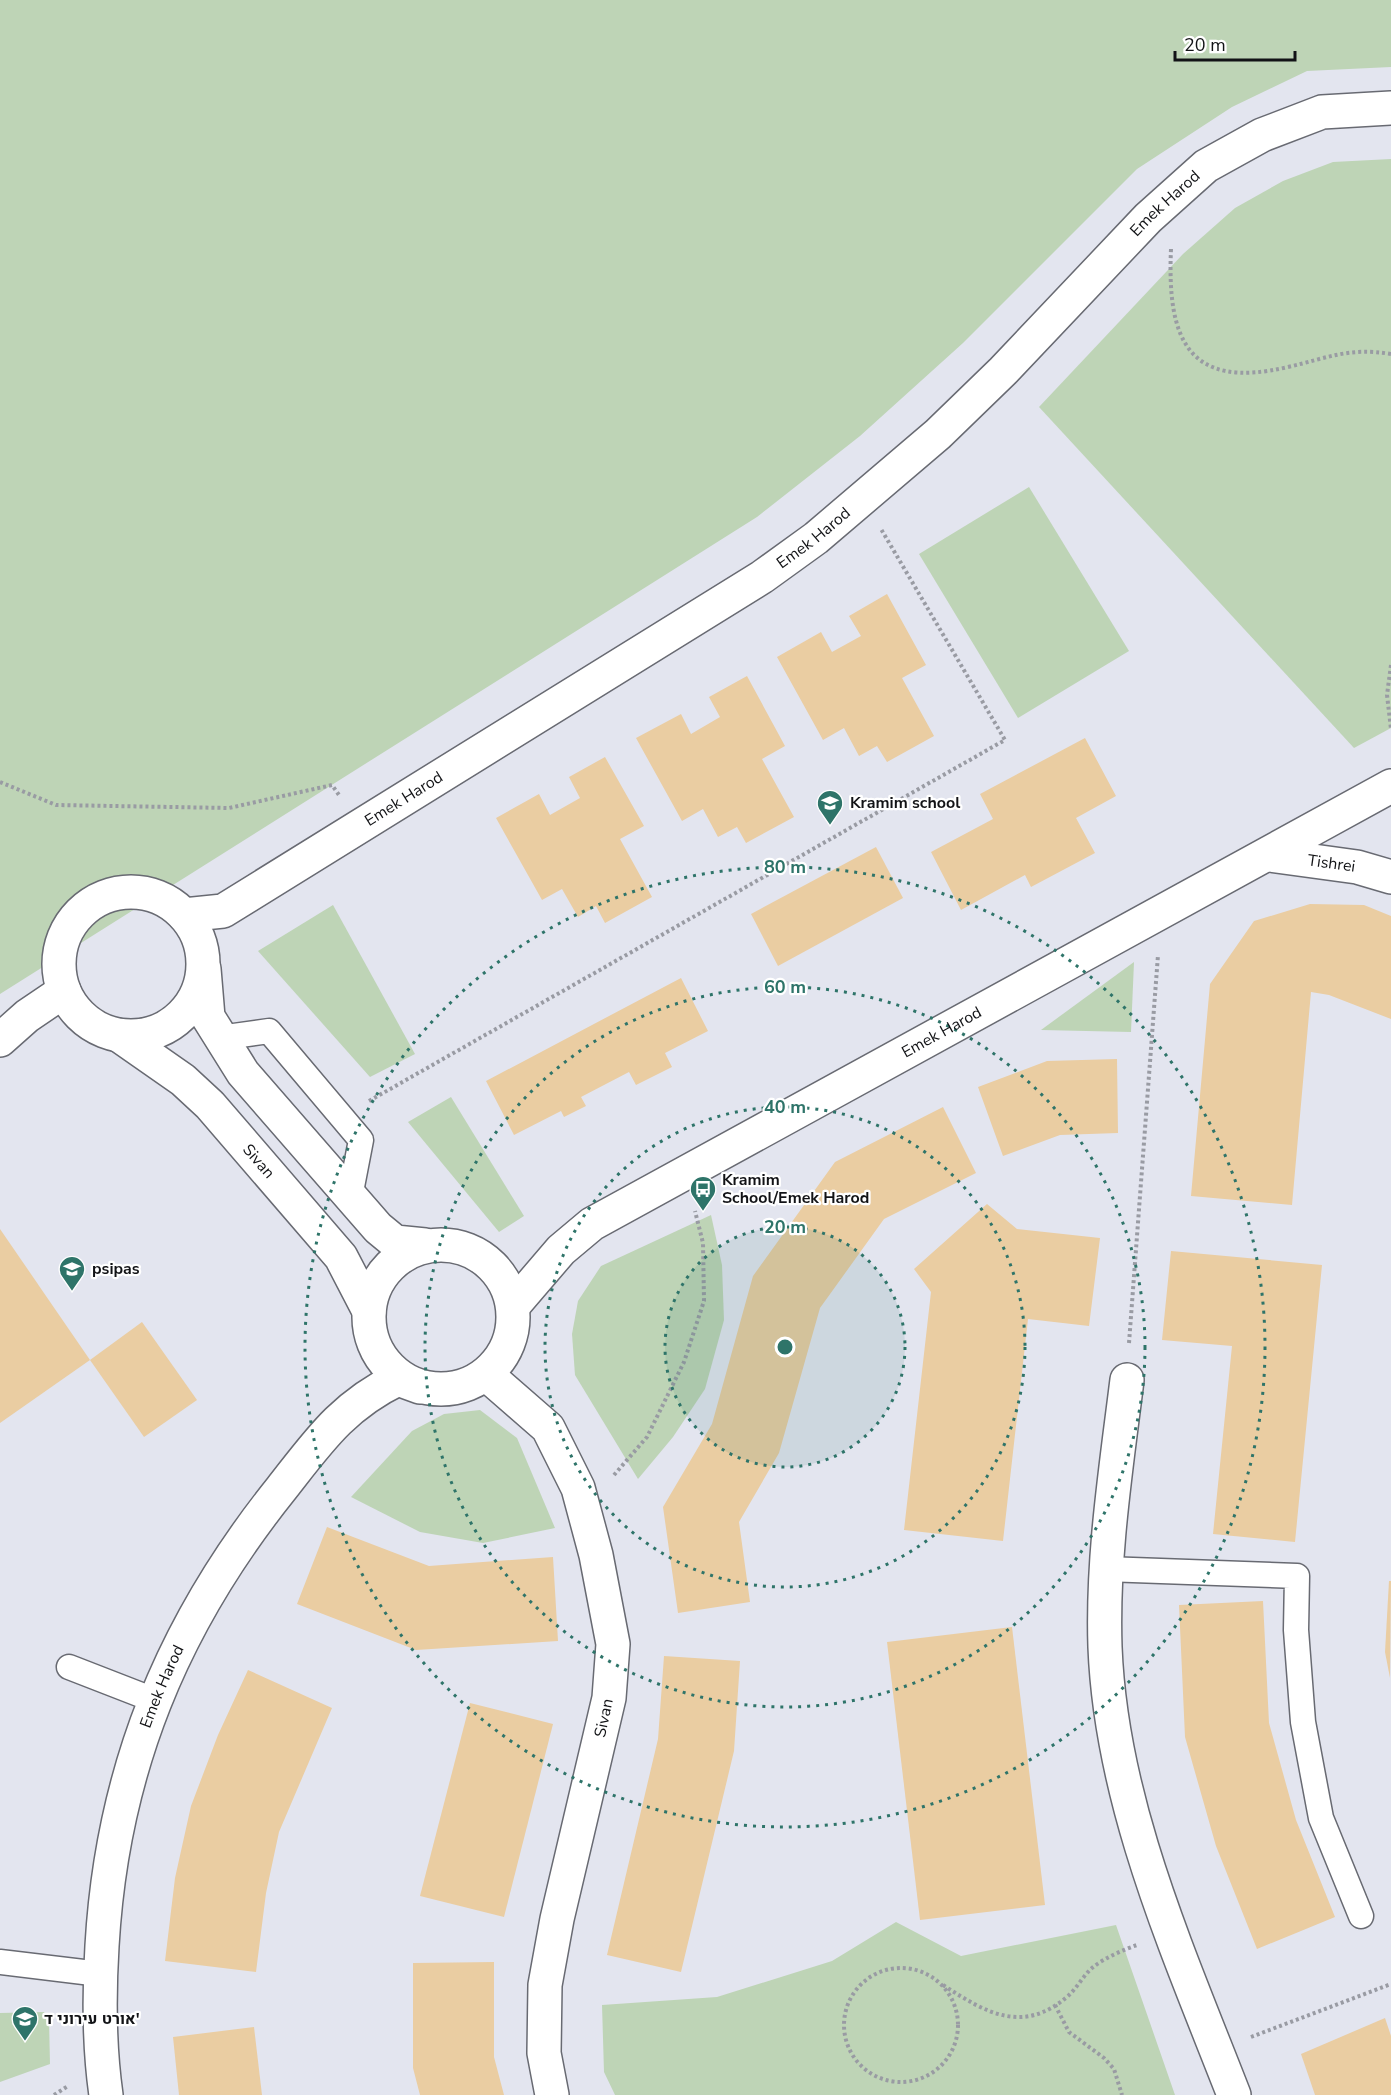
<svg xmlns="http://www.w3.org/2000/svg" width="1391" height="2095" viewBox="0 0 1391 2095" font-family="'Nunito Sans',Heebo,sans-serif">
<rect width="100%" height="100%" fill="#e3e5ef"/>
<!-- green -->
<g fill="#bed4b6">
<polygon points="0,0 1391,0 1391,67 1307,71 1232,107 1137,169 963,343 860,436 757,517 0,994"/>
<polygon points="1391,159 1391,728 1354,748 1039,407 1183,254 1235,208 1283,181 1333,162"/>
<polygon points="1029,487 1129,651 1018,718 919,554"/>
<polygon points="333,905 415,1054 370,1077 258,951"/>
<polygon points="1134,962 1131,1032 1041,1030"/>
<polygon points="451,1097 524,1216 499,1232 408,1122"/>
<polygon points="711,1215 722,1265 724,1320 705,1389 673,1437 638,1479 575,1375 572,1334 578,1301 601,1266"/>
<polygon points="480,1410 517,1438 555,1528 483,1543 420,1532 351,1497 412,1431 444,1414"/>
<polygon points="896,1922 961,1956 1116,1925 1175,2095 615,2095 604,2072 602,2005 717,1997 832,1961"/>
<polygon points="44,2012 49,2019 50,2064 0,2082 0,2013"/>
</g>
<!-- building -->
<g fill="#eacda2">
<polygon points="887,594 926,665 902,678 934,736 887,762 877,746 859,756 844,728 823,740 777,657 821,632 832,652 861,636 849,616"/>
<polygon points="747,676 785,746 762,759 794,817 746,843 737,827 718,837 703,809 682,821 636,738 681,714 691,734 720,717 709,697"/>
<polygon points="1085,738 1116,796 1076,818 1095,853 1031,887 1025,875 961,910 931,852 993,819 980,794"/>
<polygon points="605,757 644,826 620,839 652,897 605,923 596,906 578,917 562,889 542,900 496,818 539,794 550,815 580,798 569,777"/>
<polygon points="876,847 903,898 778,966 751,914"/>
<polygon points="1310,904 1364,905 1391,916 1391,1019 1329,995 1311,992 1292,1205 1191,1196 1210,984 1254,921"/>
<polygon points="681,978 708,1031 665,1053 672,1067 636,1085 629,1072 581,1097 586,1106 564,1117 561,1111 514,1135 486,1081"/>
<polygon points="1117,1059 1118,1133 1060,1135 1003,1156 978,1087 1047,1061"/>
<polygon points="943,1107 976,1173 884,1219 820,1308 779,1453 739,1522 750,1602 678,1613 663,1507 712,1424 753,1276 835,1162"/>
<polygon points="987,1204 1017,1229 1100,1238 1089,1326 1028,1319 1003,1541 904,1530 931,1292 914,1269"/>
<polygon points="0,1229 90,1360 0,1423"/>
<polygon points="1171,1251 1322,1265 1295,1542 1213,1534 1232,1346 1162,1340"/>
<polygon points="142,1322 197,1400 144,1437 90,1360"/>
<polygon points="327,1527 429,1566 553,1557 558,1641 416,1650 297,1604"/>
<polygon points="1389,1581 1391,1581 1390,1678 1385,1652"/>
<polygon points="1263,1601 1269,1723 1296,1820 1335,1917 1257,1949 1216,1846 1185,1737 1179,1605"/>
<polygon points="1012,1627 1045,1905 920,1920 887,1642"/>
<polygon points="664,1656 740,1661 734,1751 681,1972 607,1955 658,1739"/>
<polygon points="248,1670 332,1708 279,1832 266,1893 256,1972 165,1961 175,1878 191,1806 218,1735"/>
<polygon points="470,1703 553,1724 504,1917 420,1896"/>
<polygon points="494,1962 494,2057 504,2095 420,2095 413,2068 413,1963"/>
<polygon points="1385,2018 1391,2036 1391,2095 1315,2095 1301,2054"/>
<polygon points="254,2027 262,2095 179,2095 173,2037"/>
</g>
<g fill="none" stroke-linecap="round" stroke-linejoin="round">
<!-- service casing -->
<g stroke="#686a72" stroke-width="27">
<g id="service">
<polyline points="219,1038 269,1031 361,1140 350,1197"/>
<polyline points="1105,1569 1297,1576 1296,1630 1303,1722 1321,1818 1361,1916"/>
<polyline points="69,1667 154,1700"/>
<polyline points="0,1962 100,1974"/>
</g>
</g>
<!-- minor casing -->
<g stroke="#686a72" stroke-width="36">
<g id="minor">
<polyline points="204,969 208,1017 243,1073 378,1228 395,1242 425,1245"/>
<path id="s1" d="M120,1036L183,1080L210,1105L341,1257L369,1311"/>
<polyline points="486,1374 548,1428 578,1488 596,1555 613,1644 609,1698 557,1919 545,1985 544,2053 552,2095"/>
<path d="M1127,1380C1116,1469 1102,1557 1105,1647C1111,1803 1178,1951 1234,2095"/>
</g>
</g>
<!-- tertiary casing -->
<g stroke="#686a72" stroke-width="36">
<g id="tertiary">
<path id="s2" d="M1270,855L1357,867L1391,877"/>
<circle cx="131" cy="964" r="72"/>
<path id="s3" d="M184,915L223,911L762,577L816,538L938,434L1003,371L1148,218L1206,166L1262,135L1322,112L1391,108"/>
<polyline points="0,1040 27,1016 64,991"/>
<circle cx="441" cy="1317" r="72"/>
<path id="s4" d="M513,1306L561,1250L592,1224L1391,786"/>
<path id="s5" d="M106,2095C99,2046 99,1995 102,1946C112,1771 172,1625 281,1489C318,1442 342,1406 398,1379L420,1387"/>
</g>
</g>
<!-- path -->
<g stroke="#999ba3" stroke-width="4" stroke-dasharray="3 3" stroke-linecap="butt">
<path d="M1171,249C1167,338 1187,391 1288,367C1328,358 1348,347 1391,354"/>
<polyline points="1391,665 1387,695 1391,729"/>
<polyline points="0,782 56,805 229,808 332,785 339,795"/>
<polyline points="369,1101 1005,740 881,529"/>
<polyline points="1129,1343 1158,955"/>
<polyline points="614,1475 647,1437 684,1362 704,1301 703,1243 695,1211"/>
<circle cx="901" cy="2025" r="57"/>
<path d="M943,1985C986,2013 1023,2035 1068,1996C1077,1988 1083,1976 1092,1968C1104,1958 1123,1950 1137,1945"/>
<polyline points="1055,2005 1069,2032 1104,2058 1114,2069 1122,2095"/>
<polyline points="1251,2037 1391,1984"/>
<polyline points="54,2095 68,2086"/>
</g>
<!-- service -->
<use href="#service" stroke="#fff" stroke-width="24"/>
<!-- minor -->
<use href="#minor" stroke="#fff" stroke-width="33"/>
<!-- tertiary -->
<use href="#tertiary" stroke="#fff" stroke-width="33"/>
</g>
<!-- distance rings -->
<circle cx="785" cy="1347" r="120" fill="#2e7469" fill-opacity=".12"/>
<g fill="none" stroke="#2e7469" stroke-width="3" stroke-dasharray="3 6">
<circle cx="785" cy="1347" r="120"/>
<circle cx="785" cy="1347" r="240"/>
<circle cx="785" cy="1347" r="360"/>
<circle cx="785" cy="1347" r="480"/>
</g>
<!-- icons -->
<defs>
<g id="school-pin" transform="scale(1.35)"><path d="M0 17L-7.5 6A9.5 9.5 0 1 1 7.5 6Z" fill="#2e7469" stroke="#fff"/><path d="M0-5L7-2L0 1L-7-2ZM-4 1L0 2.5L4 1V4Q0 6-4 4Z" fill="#fff"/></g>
<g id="bus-pin" transform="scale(1.35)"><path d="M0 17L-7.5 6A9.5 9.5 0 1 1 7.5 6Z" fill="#2e7469" stroke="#fff"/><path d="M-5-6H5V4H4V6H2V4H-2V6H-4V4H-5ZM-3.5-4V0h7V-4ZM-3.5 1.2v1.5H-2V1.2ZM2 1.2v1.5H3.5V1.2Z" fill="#fff"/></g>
</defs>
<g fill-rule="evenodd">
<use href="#school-pin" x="830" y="803"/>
<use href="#bus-pin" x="703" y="1189"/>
<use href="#school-pin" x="72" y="1269"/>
<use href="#school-pin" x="25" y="2019"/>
</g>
<g text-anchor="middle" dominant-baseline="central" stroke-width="4.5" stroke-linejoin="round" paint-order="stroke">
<!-- street labels -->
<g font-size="16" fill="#121316" stroke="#fff">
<text stroke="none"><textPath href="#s3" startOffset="1224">Emek Harod</textPath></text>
<text stroke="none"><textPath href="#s3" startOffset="738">Emek Harod</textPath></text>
<text stroke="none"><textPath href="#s3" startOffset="252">Emek Harod</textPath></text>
<text stroke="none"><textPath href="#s2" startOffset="62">Tishrei</textPath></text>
<text stroke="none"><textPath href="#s4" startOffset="513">Emek Harod</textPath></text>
<text stroke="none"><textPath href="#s1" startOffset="188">Sivan</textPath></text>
<text stroke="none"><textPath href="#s5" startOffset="417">Emek Harod</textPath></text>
<text transform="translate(604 1718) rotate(-78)">Sivan</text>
</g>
<!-- poi labels -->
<g font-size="16" font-weight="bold" fill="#121316" stroke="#fff" text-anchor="start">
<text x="850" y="803">Kramim school</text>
<text x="722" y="1180">Kramim<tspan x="722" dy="18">School/Emek Harod</tspan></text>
<text x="92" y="1269">psipas</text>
<text x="44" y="2019">אורט עירוני ד'</text>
</g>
</g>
<circle cx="785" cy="1347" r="9" fill="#2e7469" stroke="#fff" stroke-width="3"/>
<g font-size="18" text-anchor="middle" font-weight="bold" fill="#2e7469" stroke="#fff" stroke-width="4.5" stroke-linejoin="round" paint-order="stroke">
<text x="785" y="873">80 m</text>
<text x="785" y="993">60 m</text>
<text x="785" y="1113">40 m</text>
<text x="785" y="1233">20 m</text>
</g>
<!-- scale -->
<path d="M1175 51v9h120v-9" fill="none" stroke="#121316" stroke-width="3"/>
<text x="1184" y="51" font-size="18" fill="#121316" stroke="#ffffff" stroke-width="4.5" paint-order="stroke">20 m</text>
</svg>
